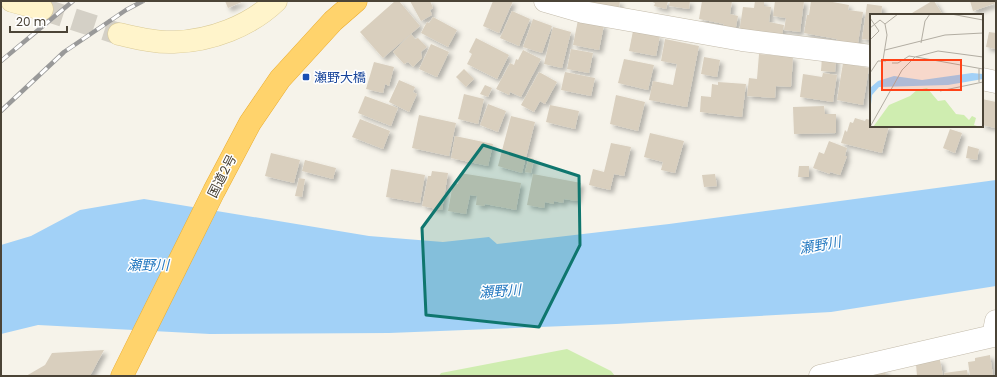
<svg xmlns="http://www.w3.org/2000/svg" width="997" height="377" viewBox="0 0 997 377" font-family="Poppins,'Noto Sans JP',sans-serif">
<defs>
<filter id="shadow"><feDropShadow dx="3.5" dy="3.5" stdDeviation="2" flood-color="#0004"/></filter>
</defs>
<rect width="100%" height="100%" fill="#f6f3ea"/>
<!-- green -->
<polygon fill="#cfedb0" points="567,349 611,371 615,376 439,376 441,373"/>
<!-- water -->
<polygon fill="#a2d1f7" points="996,180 996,286 831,312 616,324 389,333 210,334 38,325 1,334 1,245 31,236 80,210 144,199 369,236 443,242 489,237 497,244 669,224"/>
<!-- building -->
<g fill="#d9cfbe" filter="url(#shadow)">
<polygon points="225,1 244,1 228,8"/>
<polygon points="395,1 399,1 420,26 383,58 360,32"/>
<polygon points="410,1 430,1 433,8 430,10 432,15 421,21"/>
<polygon points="493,1 513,1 499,33 483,26"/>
<polygon points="589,1 620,1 619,8 589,3"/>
<polygon points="650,1 668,1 666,9 654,6 655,3"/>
<polygon points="670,1 690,1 689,9 669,6"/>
<polygon points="702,1 732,1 730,14 738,16 735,32 722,30 724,24 699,19"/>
<polygon points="755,1 764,1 764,6 771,7 769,22 784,25 781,40 739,33 743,7 754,8"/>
<polygon points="775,1 804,1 800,32 784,30 786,18 773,16"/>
<polygon points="811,1 827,1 849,5 848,10 863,12 857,49 836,46 837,39 804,33 807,15 809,15"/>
<polygon points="932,1 934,1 943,15 913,15 912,13"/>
<polygon points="970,1 996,1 996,3 973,11"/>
<polygon points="867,4 882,6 881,15 871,15 871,40 862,39"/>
<polygon points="512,11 530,19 519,46 500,38"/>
<polygon points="433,17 457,30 448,47 421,33 427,22 429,23"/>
<polygon points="533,19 552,26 542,53 523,47"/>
<polygon points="578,20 604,25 599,50 573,45"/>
<polygon points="553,27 571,32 562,68 544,64"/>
<polygon points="633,31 660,36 656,56 629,51"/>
<polygon points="989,32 996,33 996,49 986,47"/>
<polygon points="411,34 415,39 418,38 427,47 421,52 422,58 413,67 408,62 404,64 393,52"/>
<polygon points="476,38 509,55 497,79 467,64 472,54 469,52"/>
<polygon points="665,39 699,46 687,107 649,100 653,81 673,85 677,64 661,61"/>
<polygon points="431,44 449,52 437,77 419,69"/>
<polygon points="571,49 593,53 589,73 567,69"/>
<polygon points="523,50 541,59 521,97 510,92 509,95 496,89 510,63 514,65 516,59 518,60"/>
<polygon points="759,54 793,57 791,87 776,86 775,98 747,96 749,78 757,79"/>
<polygon points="704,57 720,60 717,77 701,74"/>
<polygon points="822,57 836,58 835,72 821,71"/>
<polygon points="624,59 654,65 648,90 618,83"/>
<polygon points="374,62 394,67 389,86 385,84 383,93 366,89"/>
<polygon points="843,63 869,68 863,105 837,100"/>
<polygon points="464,69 474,79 466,87 456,77"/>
<polygon points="539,72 557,82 545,104 540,101 534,112 521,105"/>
<polygon points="565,72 595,78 591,96 561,90"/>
<polygon points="823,73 837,75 833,102 800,97 803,74 822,77"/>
<polygon points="399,80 415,87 413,92 417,94 409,112 389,102"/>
<polygon points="718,82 746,84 742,117 700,112 701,96 711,97 712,84 718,85"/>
<polygon points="485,85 492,88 488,97 480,94"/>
<polygon points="464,94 484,99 478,124 458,119"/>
<polygon points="616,95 645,102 638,131 610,124"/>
<polygon points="365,96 398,108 391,126 358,113"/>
<polygon points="982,99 996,102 995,128 982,125"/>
<polygon points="488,104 506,111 498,132 480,125"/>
<polygon points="550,105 579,111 575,129 546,122"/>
<polygon points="824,106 825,114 836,114 836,133 794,134 793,107"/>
<polygon points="419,115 456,123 449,156 412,148"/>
<polygon points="511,116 535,122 522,173 498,166"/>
<polygon points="855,118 865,121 866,119 871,120 871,126 889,126 882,153 841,143 845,130 847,132 850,122 853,123"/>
<polygon points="360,119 390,131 383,149 352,137"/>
<polygon points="950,129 962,133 955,153 943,148"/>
<polygon points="650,133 684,141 675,173 661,170 663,162 644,157"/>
<polygon points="455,136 493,144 488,166 451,158"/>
<polygon points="829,141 847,148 845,156 847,156 840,175 830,172 830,174 813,168 819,152 824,154"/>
<polygon points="611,143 631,147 624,176 614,174 610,190 589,185 593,169 604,172"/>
<polygon points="968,146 979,149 977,160 966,158"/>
<polygon points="271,153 300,160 294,183 265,176"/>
<polygon points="529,157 534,159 531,173 525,172"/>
<polygon points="305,160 336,168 333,179 302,171"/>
<polygon points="799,166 809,166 809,177 798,177"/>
<polygon points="391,169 425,175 420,203 386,197"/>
<polygon points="432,171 448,173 442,210 422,206 428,176 431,176"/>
<polygon points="460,173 521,183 516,210 485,204 484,206 476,205 477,196 470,195 466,214 448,211 453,183 458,184"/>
<polygon points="533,174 581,183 577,201 564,199 563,203 554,201 554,204 545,202 544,208 527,205"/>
<polygon points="715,174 717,186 704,187 702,175"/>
<polygon points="299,178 305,179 302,197 295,196"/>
<polygon points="104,350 90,376 26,376 45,365 52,353"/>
<polygon points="990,355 993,376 970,376 968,362 975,361 975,358"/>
<polygon points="940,360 943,376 917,376 916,364"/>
<polygon points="885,370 886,376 872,376 871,373"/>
<polygon points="967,370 968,376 945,376 944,373"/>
</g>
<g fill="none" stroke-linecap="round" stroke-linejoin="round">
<!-- secondary-tunnel -->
<polyline stroke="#d4d0c6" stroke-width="22" stroke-dasharray="22 11" stroke-linecap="butt" points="42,9 119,34"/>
<!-- street casing -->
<g stroke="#c3bbab" stroke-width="23">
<g id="street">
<polyline points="545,1 583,12 742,40 871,56"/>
<polyline points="982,79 996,82"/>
<polyline points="820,376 993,336 996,321"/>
</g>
</g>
<!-- secondary casing -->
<g stroke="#daca96" stroke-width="23">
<g id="secondary">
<polyline points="12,1 42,9"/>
<path d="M119,34C137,38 156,43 174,42C211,41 250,26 276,1"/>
</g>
</g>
<!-- highway casing -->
<g stroke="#eaac2f" stroke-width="23">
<polyline id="highway" points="122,376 214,191 250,123 280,79 333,21 356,1"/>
</g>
<!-- street -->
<use href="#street" stroke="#fff" stroke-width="22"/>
<!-- secondary -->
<use href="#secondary" stroke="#fff4cb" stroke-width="22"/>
<!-- highway -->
<use href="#highway" stroke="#ffd36c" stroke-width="22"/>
<!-- rail casing -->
<g stroke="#999" stroke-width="4.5">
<g id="rail">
<polyline points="1,61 73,1"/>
<polyline points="1,111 64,52 126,10 143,1"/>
</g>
</g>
<!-- rail -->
<use href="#rail" stroke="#fff" stroke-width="3" stroke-dasharray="9" stroke-linecap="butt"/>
</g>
<!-- marked area -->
<path fill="#0f766e" fill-opacity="0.2" stroke="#0f766e" stroke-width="3" stroke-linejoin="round" d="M483,145L579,176L580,245L539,327L426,315L422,228Z"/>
<!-- markers -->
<rect fill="#1a4fb4" stroke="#fff" stroke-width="1.5" x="302" y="73" width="8" height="8" rx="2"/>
<g text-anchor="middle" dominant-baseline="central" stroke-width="3" stroke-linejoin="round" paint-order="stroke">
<!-- transit labels -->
<g font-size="13" fill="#164399" stroke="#fff" text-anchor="start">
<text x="314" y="77">瀬野大橋</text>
</g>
<!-- street labels -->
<g font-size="13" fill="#4b4437" stroke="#fff">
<text transform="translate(222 176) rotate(-63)">国道2号</text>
</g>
<!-- water labels -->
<g font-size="14" font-style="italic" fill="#267ac1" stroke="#fff">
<text transform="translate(820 245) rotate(-10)">瀬野川</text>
<text x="148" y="265">瀬野川</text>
<text transform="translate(500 291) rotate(-4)">瀬野川</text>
</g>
</g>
<!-- overview -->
<g transform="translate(870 14)">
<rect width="113" height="113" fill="#f6f3ea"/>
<path d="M57,74L68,87L75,86L86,100L94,101L99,106L102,102L106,104L104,111L110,113H3L19,91L40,82L47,76Z" fill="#cfedb0"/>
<path d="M102,59L113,60V65L78,71L9,73L2,81L0,100V74L8,67L24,62L52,66Z" fill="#a2d1f7"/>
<path fill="none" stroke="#b2ada2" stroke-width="1" d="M81,0L113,6M0,4L9,17L0,26M15,10L28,0M0,14L10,6L15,10L17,21L13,46M51,29L55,7L60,0M15,36L75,21L113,19M46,43L113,55M22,49H28L39,42L45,43M0,59L8,47H16M109,68V55M70,77L113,68M0,113L32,56L45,43L68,37L113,43"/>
<path fill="#ff4318" fill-opacity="0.15" stroke="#ff4318" stroke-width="2" d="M12,46H91V76H12Z"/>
<rect width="113" height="113" fill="none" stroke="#4b4437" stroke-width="2"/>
</g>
<!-- border -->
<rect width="997" height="377" fill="none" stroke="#4b4437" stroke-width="4"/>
<!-- scale -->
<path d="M10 26v6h57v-6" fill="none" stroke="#4b4437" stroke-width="2"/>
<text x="16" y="26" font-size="12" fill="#4b4437" stroke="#ffffff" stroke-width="3" paint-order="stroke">20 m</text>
</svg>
